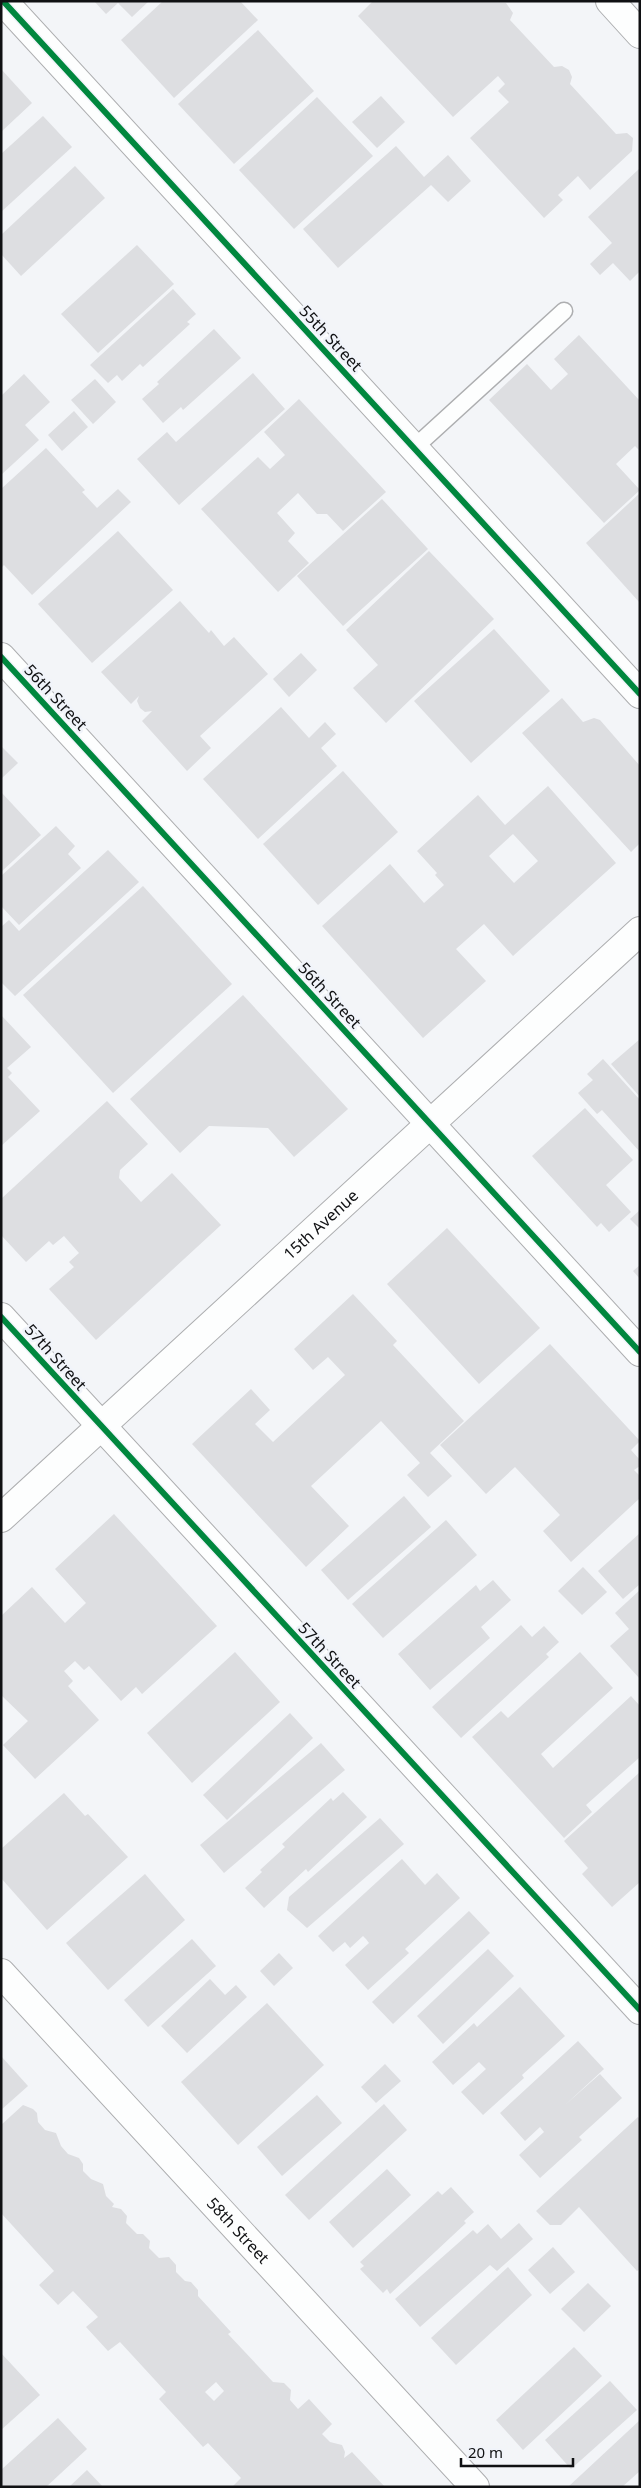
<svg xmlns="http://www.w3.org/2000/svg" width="641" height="2488" viewBox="0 0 641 2488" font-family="'Noto Sans',sans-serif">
<rect width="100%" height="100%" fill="#f3f5f8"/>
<!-- building -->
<g fill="#dddee1" fill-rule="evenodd">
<polygon points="94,1 149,1 132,17 118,3 106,14"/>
<polygon points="163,1 240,1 258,20 174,98 121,40"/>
<polygon points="373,1 506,3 513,13 510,20 554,67 562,66 569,70 572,77 570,84 616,134 627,133 633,138 632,151 590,190 578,176 558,195 563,200 544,218 470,138 509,102 498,91 505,84 498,76 453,117 358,16"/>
<polygon points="258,30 314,91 234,164 178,104"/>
<polygon points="1,69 32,103 1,132"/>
<polygon points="381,96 405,122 377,148 352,122"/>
<polygon points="317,97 373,156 294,229 239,170"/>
<polygon points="43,116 72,147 1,212 1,154"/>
<polygon points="396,146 424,177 448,155 471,181 448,202 431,185 338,268 303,229"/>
<polygon points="75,166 105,198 21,276 1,254 1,235"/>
<polygon points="640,168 640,271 630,281 613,263 600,275 590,264 612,243 588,217"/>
<polygon points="137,245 174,284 98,353 61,314"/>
<polygon points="173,289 196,314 187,322 190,324 143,367 140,364 122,381 117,375 108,383 90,365"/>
<polygon points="214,329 241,358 183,410 181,407 163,423 142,399 159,384 157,382"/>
<polygon points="579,335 640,401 640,451 635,446 616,464 640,490 604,523 489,400 527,364 551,390 568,374 554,359"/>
<polygon points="253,373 285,409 179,505 137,459 167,432 176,442"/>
<polygon points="24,374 50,402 25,425 39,440 1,475 1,396"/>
<polygon points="95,379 116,402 93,424 71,400"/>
<polygon points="299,399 386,492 343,531 327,514 317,514 298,493 277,513 295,533 288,541 309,563 278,592 201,509 258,457 270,469 285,455 264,432"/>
<polygon points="74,411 88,427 62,451 48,435"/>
<polygon points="46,448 85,490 82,492 97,508 118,489 131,502 32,595 4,565 1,568 1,489"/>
<polygon points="640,493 640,603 586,543"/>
<polygon points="382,499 428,549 343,626 297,576"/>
<polygon points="118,531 173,590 92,663 38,604"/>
<polygon points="429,551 494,619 386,723 353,688 378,665 346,630"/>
<polygon points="180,601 209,633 211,630 224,646 234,637 268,674 200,736 211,748 187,771 142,721 152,711 145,712 140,708 137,701 139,696 131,704 101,672"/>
<polygon points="494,629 550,691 471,763 414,701"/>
<polygon points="301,653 317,670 289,697 273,679"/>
<polygon points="562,698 583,722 594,718 600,720 640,766 640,843 631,852 522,733"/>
<polygon points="281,707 309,738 325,722 336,734 321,748 337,766 258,839 203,779"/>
<polygon points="1,746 18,763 1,779"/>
<polygon points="343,771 398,832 318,905 263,844"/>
<path d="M548,786L616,863L513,956L484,924L456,949L486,981L423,1038L322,926L390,864L424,903L444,885L435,875L437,873L417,851L478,795L505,825ZM513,834L538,861L514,883L489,856Z"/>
<polygon points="1,792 41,835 1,872"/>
<polygon points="56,826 75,846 68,854 81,868 19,925 1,906 1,876"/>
<polygon points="108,850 139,882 15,996 1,982 1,927 9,920 19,931"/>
<polygon points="143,886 232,984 113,1093 23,995"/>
<polygon points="243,995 348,1109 294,1157 268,1128 209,1126 180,1153 130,1099"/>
<polygon points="1,1015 31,1047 7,1068 12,1073 8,1077 40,1111 1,1146"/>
<polygon points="640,1039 640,1097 611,1064"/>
<polygon points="603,1059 640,1100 640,1152 602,1110 597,1114 578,1093 593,1080 587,1074"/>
<polygon points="107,1101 148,1144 120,1170 119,1178 141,1202 172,1173 221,1225 96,1340 49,1289 74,1267 69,1262 79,1253 64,1236 53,1245 49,1241 26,1262 1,1235 1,1199"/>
<polygon points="585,1108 633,1160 606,1185 631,1212 609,1232 601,1223 597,1227 532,1156"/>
<polygon points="640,1210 640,1229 630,1219"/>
<polygon points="447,1228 540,1328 479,1384 387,1284"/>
<polygon points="640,1265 640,1279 633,1271"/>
<polygon points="353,1294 397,1341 393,1345 464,1421 430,1453 452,1476 428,1497 407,1475 420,1463 381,1421 311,1486 349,1526 306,1567 192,1444 251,1389 270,1410 255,1424 273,1442 345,1375 328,1357 313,1370 294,1349"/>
<polygon points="550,1344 640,1441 631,1450 640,1460 640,1466 634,1470 640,1476 640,1498 571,1562 543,1531 560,1515 515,1467 486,1494 440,1445"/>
<polygon points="404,1496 431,1527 348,1600 321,1570"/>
<polygon points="114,1514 217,1626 142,1694 136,1687 121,1701 89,1666 84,1670 75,1661 64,1671 73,1681 68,1686 99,1720 35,1779 3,1745 28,1721 1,1695 1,1616 32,1587 65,1623 86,1603 55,1569"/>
<polygon points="446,1520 477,1555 383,1638 352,1604"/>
<polygon points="640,1533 640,1584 623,1599 598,1571"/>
<polygon points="583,1567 607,1592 582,1615 558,1591"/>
<polygon points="493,1580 511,1600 481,1627 490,1638 430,1690 398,1654 476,1585 480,1591"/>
<polygon points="640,1590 640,1679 610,1646 629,1629 615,1613"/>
<polygon points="521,1625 532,1637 544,1626 559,1642 546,1654 549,1657 461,1738 432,1707"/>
<polygon points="235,1652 280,1702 192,1783 147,1733"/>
<polygon points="580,1652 613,1688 541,1754 553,1768 631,1696 640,1706 640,1757 586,1805 592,1812 564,1838 472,1737 501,1711 508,1718"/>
<polygon points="290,1713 313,1738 227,1820 203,1795"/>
<polygon points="321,1743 345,1770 224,1873 200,1845"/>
<polygon points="640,1772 640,1882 612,1907 582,1874 588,1868 564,1841"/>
<polygon points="343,1792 367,1817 308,1872 306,1869 264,1908 245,1888 262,1872 260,1870 285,1847 282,1844 331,1798 333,1801"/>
<polygon points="64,1793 85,1816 88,1814 128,1857 47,1930 1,1878 1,1849"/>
<polygon points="380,1818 404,1844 307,1928 287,1910 289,1897"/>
<polygon points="402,1859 425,1885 437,1873 460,1898 405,1949 409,1953 368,1990 345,1965 369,1943 366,1939 363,1936 350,1948 345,1942 333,1952 318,1936"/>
<polygon points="145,1874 185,1920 108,1990 66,1943"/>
<polygon points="469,1911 490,1933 393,2024 372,2002"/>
<polygon points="192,1939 216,1966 148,2027 124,2000"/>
<polygon points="488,1949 514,1976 443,2044 417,2016"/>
<polygon points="279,1953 293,1968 274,1986 260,1971"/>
<polygon points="210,1979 225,1995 236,1985 247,1997 187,2053 161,2026"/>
<polygon points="520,1987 565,2036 522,2075 524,2078 483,2115 461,2092 486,2069 479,2062 453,2085 432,2062 474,2023 477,2027"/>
<polygon points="267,2003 324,2065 238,2145 181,2082"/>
<polygon points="578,2041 604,2069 565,2105 600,2074 622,2098 579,2137 582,2140 540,2178 519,2155 544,2132 540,2127 525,2141 500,2113"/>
<polygon points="1,2056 28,2086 1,2110"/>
<polygon points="385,2064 401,2081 376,2103 361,2087"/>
<polygon points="317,2095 342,2123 282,2176 257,2147"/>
<polygon points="384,2104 407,2130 309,2220 285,2195"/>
<path d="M23,2105L33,2109L37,2113L38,2122L45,2130L56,2133L61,2146L68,2154L79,2158L83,2164V2171L91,2179L103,2184L106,2196L114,2204L112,2207L121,2209L127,2216L126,2223L137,2234H143L150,2241L149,2248L159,2258L169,2257L176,2265V2272L185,2281L191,2282L198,2290V2296L231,2332L228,2334L273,2382L284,2383L291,2390L290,2400L298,2409L309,2399L332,2424L322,2434L330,2442L342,2445L345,2452L344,2458L352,2452L385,2487H232L241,2478L208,2443L203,2447L159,2399L166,2392L120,2342L108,2351L86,2327L98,2317L73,2291L58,2305L39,2285L54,2271L1,2213V2125ZM216,2382L224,2391L214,2401L205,2392Z"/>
<polygon points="638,2117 640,2119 640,2269 637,2271 579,2207 561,2225 550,2225 536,2211"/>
<polygon points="387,2169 411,2195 353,2248 329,2222"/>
<polygon points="451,2187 474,2212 464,2221 466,2223 390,2294 387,2289 383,2293 360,2269 364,2266 360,2262 438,2191 442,2195"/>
<polygon points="519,2223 533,2239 497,2271 490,2265 420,2327 395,2299 473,2230 477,2234 488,2224 501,2239"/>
<polygon points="553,2247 575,2272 550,2294 528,2270"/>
<polygon points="508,2267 532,2295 456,2365 431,2338"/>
<polygon points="588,2283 611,2306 584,2332 561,2309"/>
<polygon points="574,2347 602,2376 523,2450 496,2420"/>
<polygon points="1,2353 40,2395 1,2430"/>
<polygon points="610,2381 637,2410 571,2469 545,2440"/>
<polygon points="58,2418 87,2449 46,2487 1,2487 1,2470"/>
<polygon points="640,2420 640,2471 622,2487 568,2487"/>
<polygon points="87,2470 103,2487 69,2487"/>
</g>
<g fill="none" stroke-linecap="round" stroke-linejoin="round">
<!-- lane casing -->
<g stroke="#adaeb0" stroke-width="19">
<polyline id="lane" points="414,448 564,311"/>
</g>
<!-- street casing -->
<g stroke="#adaeb0" stroke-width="30">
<g id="street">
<polyline points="3,1 640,694"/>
<polyline points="610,1 640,34"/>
<polyline points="1,657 640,1352"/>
<polyline points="1,1317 640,2010"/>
<path id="s1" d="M1,1518L640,931"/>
<path id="s2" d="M1,1973L475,2487"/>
</g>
</g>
<!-- lane -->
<use href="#lane" stroke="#fdfefe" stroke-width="16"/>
<!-- street -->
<use href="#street" stroke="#fdfefe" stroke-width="28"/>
<!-- cycleway casing -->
<g stroke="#f1f4fa" stroke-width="9">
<g id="cycleway">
<polyline points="3,1 640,694"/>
<polyline points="1,657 640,1352"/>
<polyline points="1,1317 640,2010"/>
</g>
</g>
<!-- cycleway -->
<use href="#cycleway" stroke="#00873e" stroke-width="6"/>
</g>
<g text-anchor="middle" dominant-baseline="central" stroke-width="5" stroke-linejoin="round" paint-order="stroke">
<!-- street labels -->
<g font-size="16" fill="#101113" stroke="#f1f4fa">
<text transform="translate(331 338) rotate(47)">55th Street</text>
<text transform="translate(56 697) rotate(47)">56th Street</text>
<text transform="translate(330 995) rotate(47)">56th Street</text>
<text stroke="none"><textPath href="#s1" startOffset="434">15th Avenue</textPath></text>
<text transform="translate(56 1357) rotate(48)">57th Street</text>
<text transform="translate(330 1655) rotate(47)">57th Street</text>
<text stroke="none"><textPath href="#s2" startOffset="350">58th Street</textPath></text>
</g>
</g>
<!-- border -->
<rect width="641" height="2488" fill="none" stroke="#101113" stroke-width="5"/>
<!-- scale -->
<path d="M461 2458v8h112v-8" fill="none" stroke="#101113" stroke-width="2.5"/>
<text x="468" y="2458" font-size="15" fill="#101113" stroke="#f1f4fa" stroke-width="4" paint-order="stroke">20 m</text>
</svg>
